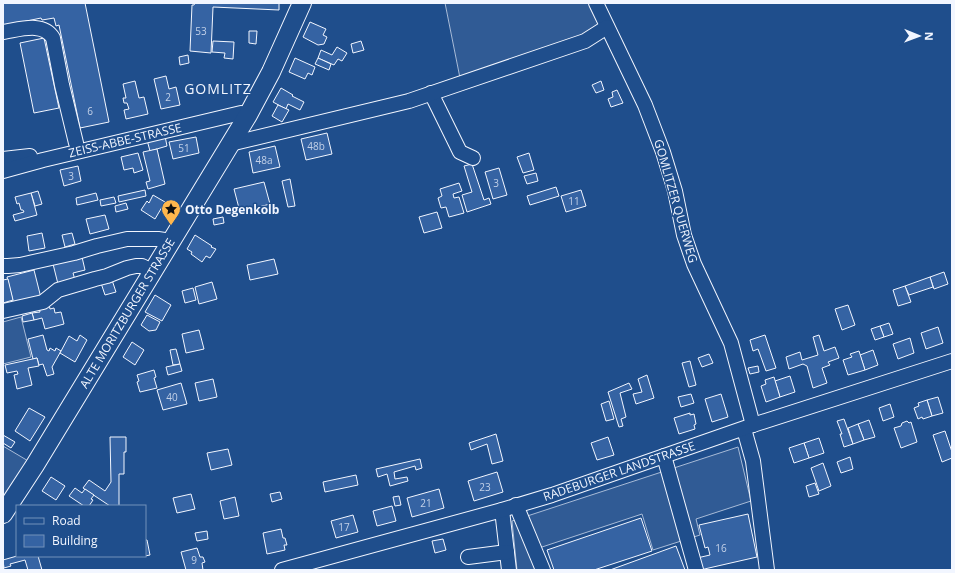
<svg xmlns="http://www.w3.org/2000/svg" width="955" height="573" viewBox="0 0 955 573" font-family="'Open Sans',sans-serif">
<rect width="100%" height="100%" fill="#1f4e8c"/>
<!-- built -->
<g fill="#305b95" stroke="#a8bbd7">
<polygon points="445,3 593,3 604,26 583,38 460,78"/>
<polygon points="21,317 31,357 3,364 3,322"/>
<polygon points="3,446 35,465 3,514"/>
<polygon points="738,447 751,501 696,519 700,535 653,550 642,514 539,548 547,570 517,570 512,521"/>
</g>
<!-- building -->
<g fill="#3563a3" stroke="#f2f6ff">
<polygon points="3,3 85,3 109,122 80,128 59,25 56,26 54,18 42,20 41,18 3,26"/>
<polygon points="195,3 279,3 279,10 213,7 211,53 190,51 192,5 194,5"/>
<polygon points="310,22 326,29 323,35 327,37 324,44 318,45 303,37"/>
<polygon points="249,31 257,31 256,44 249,43"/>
<polygon points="44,38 59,108 34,113 20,43"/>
<polygon points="213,41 234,42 233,59 224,58 225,53 212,52"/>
<polygon points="361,41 364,50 353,53 351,44"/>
<polygon points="337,47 347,53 342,61 338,59 334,65 318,58 321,50 332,55"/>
<polygon points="188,55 189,63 180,65 179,57"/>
<polygon points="295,58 315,67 312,75 308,73 305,79 289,72"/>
<polygon points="318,58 331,64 329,70 315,64"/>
<polygon points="166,76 169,89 176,87 180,105 161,109 154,79"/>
<polygon points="135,81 139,98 144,97 148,114 126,119 124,110 129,109 127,103 124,103 123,98 126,98 123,84"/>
<polygon points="601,81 604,90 596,93 592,85"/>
<polygon points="281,88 293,95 292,96 304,102 300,110 288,104 286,109 273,102"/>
<polygon points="617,90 623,103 611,107 608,99 613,97 612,92"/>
<polygon points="278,105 289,110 282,122 272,116"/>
<polygon points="327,133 332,154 306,160 301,139"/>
<polygon points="165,136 167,146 150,151 147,140"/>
<polygon points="196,137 199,153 173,159 169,142"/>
<polygon points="275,146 280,167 253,173 249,152"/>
<polygon points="157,149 165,184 148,189 146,182 150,181 143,152"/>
<polygon points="138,153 143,170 134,173 133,168 124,170 121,157"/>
<polygon points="529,153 534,170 523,173 517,157"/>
<polygon points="472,164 484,200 489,198 491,204 467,212 462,195 472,192 464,166"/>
<polygon points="78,166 81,181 64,186 60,170"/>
<polygon points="499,168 507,195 493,199 485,172"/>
<polygon points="536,173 538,181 527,184 524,176"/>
<polygon points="290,179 295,206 288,207 282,181"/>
<polygon points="264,182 270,204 240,212 234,189"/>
<polygon points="459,183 462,191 453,194 454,198 459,197 464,213 449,217 446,207 441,208 438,198 442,196 440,189"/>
<polygon points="556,187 559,196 530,205 527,196"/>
<polygon points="145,190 146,196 119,202 118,196"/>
<polygon points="581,190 586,206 566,212 561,196"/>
<polygon points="38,191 42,204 35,206 31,193"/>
<polygon points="31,193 37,215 15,221 13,215 24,212 23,210 21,210 19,203 17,204 15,197"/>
<polygon points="96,193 98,200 77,205 76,198"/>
<polygon points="153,195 165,202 155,219 141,210 147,201 149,203"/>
<polygon points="114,197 116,203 101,206 100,200"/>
<polygon points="126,203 128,209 116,212 115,206"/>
<polygon points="437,212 442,228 424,233 419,217"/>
<polygon points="105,215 109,229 90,234 86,219"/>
<polygon points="223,217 224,223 214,225 213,219"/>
<polygon points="42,233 45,248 29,251 27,236"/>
<polygon points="72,233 75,244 65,247 62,235"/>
<polygon points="195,235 212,246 211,247 216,249 210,258 206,256 202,262 191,254 192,252 187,249"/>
<polygon points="82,257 85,270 73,273 75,280 58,284 53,264"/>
<polygon points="274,259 278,274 250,280 247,265"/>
<polygon points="34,270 41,298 14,305 7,277"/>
<polygon points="944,272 948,284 934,289 930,277"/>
<polygon points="930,277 933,287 909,295 905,286"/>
<polygon points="8,279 13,300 3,303 3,280"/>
<polygon points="112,280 116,292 105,295 101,283"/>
<polygon points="212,282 217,299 199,304 195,287"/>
<polygon points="905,286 911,302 898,306 893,290"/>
<polygon points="193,288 196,300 185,303 182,291"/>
<polygon points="155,295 171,305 162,321 145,312"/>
<polygon points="49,304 50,309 54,308 55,313 61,312 64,324 45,329 42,318 34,320 32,313 40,312 39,307"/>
<polygon points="848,305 855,325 842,330 835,309"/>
<polygon points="32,313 34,320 23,322 22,316"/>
<polygon points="147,315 160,322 156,330 149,331 141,325"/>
<polygon points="889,323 893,334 884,337 880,326"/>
<polygon points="880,326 884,337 875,340 871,329"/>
<polygon points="938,327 943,343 926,349 921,333"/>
<polygon points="199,330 204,349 186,353 182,334"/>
<polygon points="43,335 47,350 49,351 50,348 55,351 56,348 61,351 52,367 54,374 47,376 43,364 39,365 37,358 33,359 28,339"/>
<polygon points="80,335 87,340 75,362 60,353 69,336 77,341"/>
<polygon points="765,335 776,368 766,371 758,349 753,351 750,340"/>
<polygon points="819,335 824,351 835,347 839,358 828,362 830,365 822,368 827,383 813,388 807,366 803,364 789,369 786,357 800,352 802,360 818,355 813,337"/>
<polygon points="910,338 914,353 898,359 893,344"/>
<polygon points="132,342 144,350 135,365 123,357"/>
<polygon points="176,349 180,364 173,365 170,350"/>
<polygon points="873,350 878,365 865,370 860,355"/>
<polygon points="859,351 865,370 848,375 843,360 852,357 850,354"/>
<polygon points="709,354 713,363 702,367 698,358"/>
<polygon points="37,358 39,366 28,368 32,385 17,389 14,375 18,374 17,371 7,373 5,365"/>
<polygon points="690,361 696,385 689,387 682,363"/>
<polygon points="180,364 182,371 168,375 166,367"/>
<polygon points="758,366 759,372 750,374 748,368"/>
<polygon points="154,370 156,377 154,378 157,388 140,392 137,382 139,381 137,375"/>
<polygon points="647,375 654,398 636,404 633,394 642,392 638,379"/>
<polygon points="790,376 795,392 780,397 775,381"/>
<polygon points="774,377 780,397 766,402 761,386 766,384 765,380"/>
<polygon points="213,379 217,397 199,401 195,383"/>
<polygon points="181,383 187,404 163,410 157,390"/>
<polygon points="629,383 632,389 620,393 626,417 621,419 623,426 619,427 608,392"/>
<polygon points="691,394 694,403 681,407 678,397"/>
<polygon points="721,394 728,417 712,422 705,399"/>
<polygon points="938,397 943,413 932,416 927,400"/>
<polygon points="927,400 932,416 923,419 922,417 918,419 914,408 919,406 918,403"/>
<polygon points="609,401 614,419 606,421 601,404"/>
<polygon points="890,404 894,417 883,421 879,408"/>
<polygon points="29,408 45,417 30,441 15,431"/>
<polygon points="690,413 690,415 694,414 696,424 694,425 695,429 679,434 674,418"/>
<polygon points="844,419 853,444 844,447 840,434 842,434 837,421"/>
<polygon points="869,420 875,437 864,440 858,424"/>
<polygon points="907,421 909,423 911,422 917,442 901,448 894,428 901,426 902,423"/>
<polygon points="858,424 864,440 853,444 848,428"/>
<polygon points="945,431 952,452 952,458 942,462 933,435"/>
<polygon points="496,434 503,461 492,464 487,444 471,450 469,443"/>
<polygon points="3,435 15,442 11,448 3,443"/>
<polygon points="110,437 126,437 126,452 124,452 124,474 119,474 119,506 110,506 83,488 89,480 105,491 111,482"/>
<polygon points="608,437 614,455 597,460 591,443"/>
<polygon points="819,438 824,453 809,458 804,443"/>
<polygon points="804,443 809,458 794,463 789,448"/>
<polygon points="228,449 232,465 211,470 207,453"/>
<polygon points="850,457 853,469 841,473 837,462"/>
<polygon points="420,459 422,468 416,470 415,466 394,472 395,479 407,477 408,481 390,486 387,474 378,477 376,469"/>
<polygon points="823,463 831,486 819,491 811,468"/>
<polygon points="497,472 503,492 474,501 468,481"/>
<polygon points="356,475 358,485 325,492 323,482"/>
<polygon points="51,477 65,486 56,500 42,491"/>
<polygon points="815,483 819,494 809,497 806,486"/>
<polygon points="75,488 82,493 85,489 94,495 91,499 93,500 89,506 84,506 69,496"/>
<polygon points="439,489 444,508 412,517 407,498"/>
<polygon points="280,492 282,499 272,502 270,494"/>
<polygon points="191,494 195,509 177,513 173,498"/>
<polygon points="399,496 401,505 395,506 393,497"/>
<polygon points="235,497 239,516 224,519 220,501"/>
<polygon points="392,506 396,521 377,526 373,511"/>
<polygon points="748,514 757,557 700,570 697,558 710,555 708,547 705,548 699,525"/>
<polygon points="353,515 358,532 336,538 331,521"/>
<polygon points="641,518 652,551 594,570 554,570 547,550"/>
<polygon points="281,529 283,538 285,538 287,545 284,545 285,550 267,554 263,533"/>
<polygon points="207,531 208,539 197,541 195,533"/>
<polygon points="443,539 446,550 435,553 432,541"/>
<polygon points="145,540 147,540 150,555 145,556"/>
<polygon points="676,546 685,570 610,570"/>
<polygon points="197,548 200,557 203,557 205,562 202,563 203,570 186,570 181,552"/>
<polygon points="17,556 38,556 42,570 28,570 25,560 10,564 11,566 4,568 3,560"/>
</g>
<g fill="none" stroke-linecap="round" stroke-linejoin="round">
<!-- minor casing -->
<g stroke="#f2f6ff" stroke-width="16">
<g id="minor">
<polyline points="596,3 645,105 663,152 675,191 684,235 694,264 731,343 753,425"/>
<path d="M3,32C18,30 43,21 53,38L62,85L76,143"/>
<polyline points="431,93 460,152 473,158"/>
<polyline points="230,144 409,101 585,41 607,27"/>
<polyline points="3,159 30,156"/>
<polyline points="3,171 43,160 241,113 248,115"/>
<polyline points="3,266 8,266 20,265 74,253 97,246 127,239 158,239 171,241"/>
<polyline points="3,311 43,302 58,290 95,279 107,276 127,268 136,266 142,266 153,272"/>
<polyline points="744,429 753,461 767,570"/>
<polyline points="664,456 696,570"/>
<polyline points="516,505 543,570"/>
<polyline points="502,510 509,570"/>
<polyline points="468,557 507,552"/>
<polyline points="282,570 502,510 552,495 753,425 952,361"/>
</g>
</g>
<!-- major casing -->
<g stroke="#f2f6ff" stroke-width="20">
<polyline id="major" points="3,514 35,465 248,115 271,72 302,3"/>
</g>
<!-- minor -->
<use href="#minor" stroke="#1f4e8c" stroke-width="14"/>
<!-- major -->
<use href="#major" stroke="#1f4e8c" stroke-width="18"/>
</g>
<!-- icons -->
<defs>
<g id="sight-pin" transform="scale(1)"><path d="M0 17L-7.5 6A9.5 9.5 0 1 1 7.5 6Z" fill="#ffb74d" stroke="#1f4e8c"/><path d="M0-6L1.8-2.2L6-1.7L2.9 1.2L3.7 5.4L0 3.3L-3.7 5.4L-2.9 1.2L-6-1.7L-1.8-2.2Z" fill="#111"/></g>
</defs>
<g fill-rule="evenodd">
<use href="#sight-pin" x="171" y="209"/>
</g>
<g text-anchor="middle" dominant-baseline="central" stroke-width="3" stroke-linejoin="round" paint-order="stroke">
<!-- number labels -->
<g font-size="10" fill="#c3d1e8">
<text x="201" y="31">53</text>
<text x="168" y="97">2</text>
<text x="90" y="111">6</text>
<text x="316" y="146">48b</text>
<text x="184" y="148">51</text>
<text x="264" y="160">48a</text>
<text x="71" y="176">3</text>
<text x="496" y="183">3</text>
<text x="574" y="201">11</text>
<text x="172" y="397">40</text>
<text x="485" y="487">23</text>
<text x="426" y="503">21</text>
<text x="344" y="527">17</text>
<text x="721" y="548">16</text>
<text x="194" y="560">9</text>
</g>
<!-- street labels -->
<g font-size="12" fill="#f2f6ff" stroke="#1f4e8c">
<text transform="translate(125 140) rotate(-13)">ZEISS-ABBE-STRASSE</text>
<text transform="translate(676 201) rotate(74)">GOMLITZER QUERWEG</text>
<text transform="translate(127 313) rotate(-59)">ALTE MORITZBURGER STRASSE</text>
<text transform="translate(619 471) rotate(-19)">RADEBURGER LANDSTRASSE</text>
</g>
<!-- poi labels -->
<g font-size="12" font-weight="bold" fill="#f2f6ff" stroke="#1f4e8c" text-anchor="start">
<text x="185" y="209">Otto Degenkolb</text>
</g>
<!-- quarter labels -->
<g font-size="14" letter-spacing="1" fill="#f2f6ff" stroke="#1f4e8c">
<text x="218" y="88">GOMLITZ</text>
</g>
</g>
<!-- border -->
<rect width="955" height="573" fill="none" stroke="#f2f6ff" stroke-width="8"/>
<!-- legend -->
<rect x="16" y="505" width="130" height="52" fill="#1f4e8c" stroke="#7391ba"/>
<rect x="24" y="518" width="20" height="6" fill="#1f4e8c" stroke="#7391ba"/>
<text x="52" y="525" font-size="12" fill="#f2f6ff">Road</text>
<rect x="24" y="535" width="20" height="12" fill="#3563a3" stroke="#7391ba"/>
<text x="52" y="545" font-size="12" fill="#f2f6ff">Building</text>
<!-- north arrow -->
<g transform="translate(919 36) rotate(91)" stroke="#1f4e8c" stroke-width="3" paint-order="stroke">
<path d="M0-3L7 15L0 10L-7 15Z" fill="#f2f6ff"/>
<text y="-6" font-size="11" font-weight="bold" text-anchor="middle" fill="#f2f6ff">N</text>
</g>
</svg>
